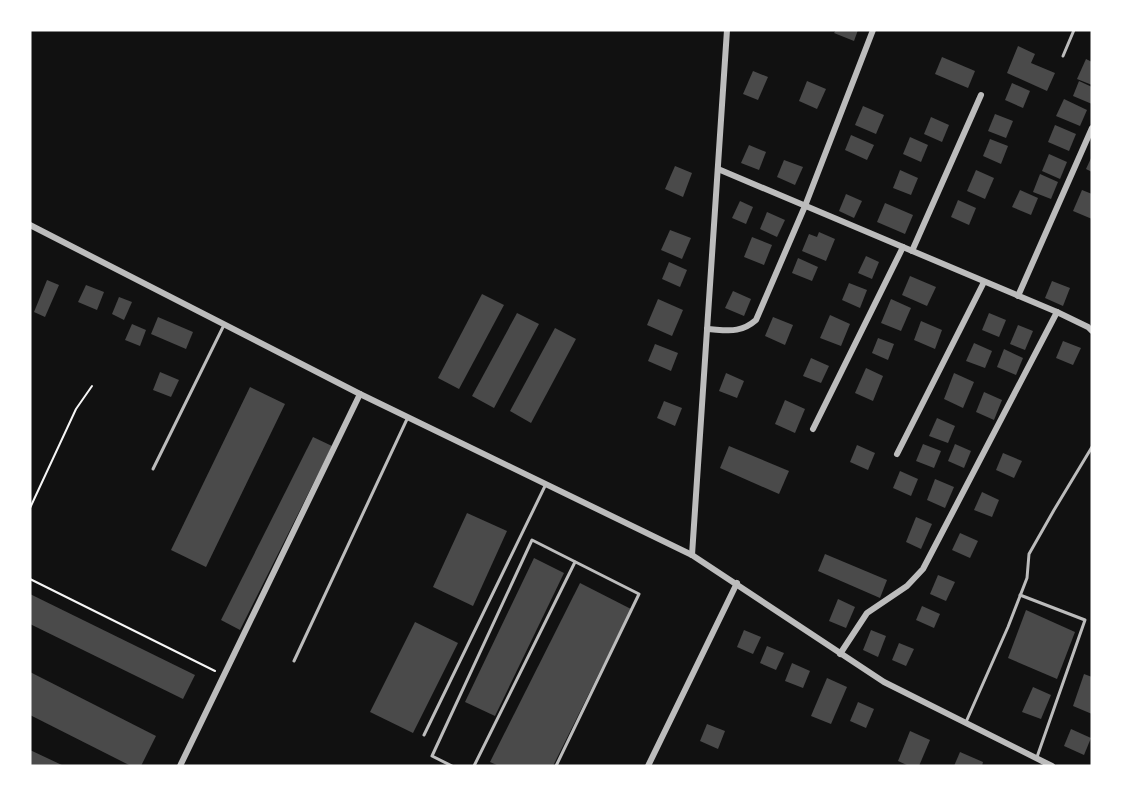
<svg xmlns="http://www.w3.org/2000/svg" width="1122" height="796" viewBox="0 0 1122 796" font-family="'Libre Baskerville',serif">
<rect width="100%" height="100%" fill="#111"/>
<!-- building -->
<g fill="#4a4a4a">
<polygon points="836,30 858,30 854,41 834,33"/>
<polygon points="1018,46 1035,54 1031,63 1055,73 1047,91 1007,73"/>
<polygon points="942,57 975,71 968,88 935,74"/>
<polygon points="1086,59 1092,62 1092,85 1077,79"/>
<polygon points="753,71 768,77 758,100 743,94"/>
<polygon points="807,81 826,89 817,109 799,101"/>
<polygon points="1079,81 1092,87 1092,104 1073,96"/>
<polygon points="1012,83 1030,91 1023,108 1005,100"/>
<polygon points="1064,99 1087,110 1080,126 1056,116"/>
<polygon points="863,106 884,115 876,134 855,125"/>
<polygon points="995,114 1013,121 1006,138 988,131"/>
<polygon points="931,117 949,125 942,142 924,134"/>
<polygon points="1055,125 1076,134 1069,151 1048,142"/>
<polygon points="851,135 874,145 867,160 845,150"/>
<polygon points="910,137 928,145 921,162 903,154"/>
<polygon points="990,139 1008,146 1001,164 983,156"/>
<polygon points="749,145 766,152 759,170 741,163"/>
<polygon points="1049,154 1067,162 1060,179 1042,171"/>
<polygon points="1092,156 1092,172 1086,169"/>
<polygon points="784,160 803,167 795,185 777,177"/>
<polygon points="675,166 692,173 683,197 665,189"/>
<polygon points="900,170 918,178 911,195 893,188"/>
<polygon points="976,170 994,178 985,199 967,191"/>
<polygon points="1040,174 1058,182 1051,199 1033,192"/>
<polygon points="1020,190 1038,198 1031,215 1012,207"/>
<polygon points="1082,190 1092,194 1092,219 1073,211"/>
<polygon points="846,194 862,201 854,218 839,211"/>
<polygon points="958,200 976,208 969,225 951,217"/>
<polygon points="740,201 753,207 746,224 732,218"/>
<polygon points="885,203 913,215 905,234 877,222"/>
<polygon points="767,212 785,220 777,237 760,229"/>
<polygon points="670,230 691,238 682,259 661,250"/>
<polygon points="819,232 835,239 826,261 802,251 809,234 817,237"/>
<polygon points="752,237 772,245 764,265 744,257"/>
<polygon points="866,256 879,262 872,279 858,273"/>
<polygon points="798,258 818,267 812,281 792,273"/>
<polygon points="669,262 687,270 680,287 662,279"/>
<polygon points="910,276 936,287 927,306 902,295"/>
<polygon points="47,280 59,285 45,317 34,312"/>
<polygon points="1052,281 1070,288 1063,306 1045,298"/>
<polygon points="849,283 867,290 860,308 842,300"/>
<polygon points="86,285 104,292 97,310 78,302"/>
<polygon points="733,291 751,299 744,316 725,308"/>
<polygon points="482,294 504,305 459,389 438,378"/>
<polygon points="119,297 132,302 124,320 112,314"/>
<polygon points="658,299 683,310 672,336 647,325"/>
<polygon points="891,299 911,308 901,331 881,323"/>
<polygon points="517,313 539,324 494,408 472,396"/>
<polygon points="989,313 1006,320 999,337 982,330"/>
<polygon points="830,315 850,324 841,346 820,338"/>
<polygon points="158,317 193,332 186,349 151,334"/>
<polygon points="773,317 793,325 785,345 765,336"/>
<polygon points="921,321 942,330 935,349 914,340"/>
<polygon points="132,324 146,330 140,346 125,340"/>
<polygon points="1018,325 1033,331 1025,350 1010,344"/>
<polygon points="555,328 576,339 531,423 510,411"/>
<polygon points="878,338 894,344 888,360 872,353"/>
<polygon points="1063,341 1081,348 1073,365 1056,358"/>
<polygon points="974,343 992,351 985,368 966,361"/>
<polygon points="655,344 678,353 671,371 648,361"/>
<polygon points="1004,349 1023,358 1016,375 997,367"/>
<polygon points="811,358 829,366 821,383 803,376"/>
<polygon points="866,368 883,376 873,401 855,393"/>
<polygon points="160,372 179,380 171,397 153,390"/>
<polygon points="726,373 744,381 737,398 719,391"/>
<polygon points="954,373 974,382 963,408 944,399"/>
<polygon points="250,387 285,404 206,567 171,550"/>
<polygon points="984,392 1002,400 994,420 976,412"/>
<polygon points="785,400 805,409 795,433 775,424"/>
<polygon points="664,401 682,408 675,426 657,418"/>
<polygon points="937,418 955,426 948,443 929,436"/>
<polygon points="313,437 332,446 240,630 221,620"/>
<polygon points="923,444 941,451 934,468 916,461"/>
<polygon points="955,444 971,451 964,468 948,461"/>
<polygon points="857,445 875,453 868,470 850,462"/>
<polygon points="729,446 789,471 779,494 720,468"/>
<polygon points="1003,453 1022,461 1014,478 996,470"/>
<polygon points="900,471 918,479 911,496 893,488"/>
<polygon points="935,479 954,487 945,508 927,500"/>
<polygon points="982,492 999,500 992,517 974,510"/>
<polygon points="467,513 507,531 473,606 433,587"/>
<polygon points="916,517 932,524 921,549 906,542"/>
<polygon points="960,533 978,541 970,558 952,550"/>
<polygon points="825,554 887,580 880,598 818,571"/>
<polygon points="534,558 564,573 495,716 465,702"/>
<polygon points="938,575 955,582 946,601 930,594"/>
<polygon points="580,583 631,609 553,766 499,766 490,762"/>
<polygon points="30,594 195,675 183,699 30,624"/>
<polygon points="838,599 855,607 846,628 829,621"/>
<polygon points="922,606 940,614 934,628 916,620"/>
<polygon points="1026,610 1075,632 1057,679 1008,658"/>
<polygon points="415,622 458,643 413,733 370,712"/>
<polygon points="744,630 761,637 753,654 737,647"/>
<polygon points="871,630 886,636 878,657 863,650"/>
<polygon points="899,643 914,649 906,666 892,660"/>
<polygon points="767,646 784,653 776,670 760,663"/>
<polygon points="792,663 810,671 803,688 785,681"/>
<polygon points="30,672 156,736 141,766 131,766 30,715"/>
<polygon points="1084,674 1092,677 1092,714 1073,706"/>
<polygon points="827,678 847,687 831,724 811,716"/>
<polygon points="1033,687 1051,695 1041,719 1022,712"/>
<polygon points="858,702 874,709 866,728 850,721"/>
<polygon points="707,724 725,731 718,749 700,741"/>
<polygon points="1071,729 1091,738 1084,755 1064,746"/>
<polygon points="910,731 930,740 919,766 909,766 898,761"/>
<polygon points="30,750 64,766 30,766"/>
<polygon points="960,752 983,762 982,766 954,766"/>
</g>
<g fill="none" stroke-linecap="round" stroke-linejoin="round">
<!-- path -->
<g stroke="#f5f5f5" stroke-width="2">
<polyline points="30,508 76,409 92,386"/>
<polyline points="30,579 215,671"/>
</g>
<!-- service -->
<g stroke="#bcbcbc" stroke-width="3">
<polyline points="1063,56 1074,30"/>
<polyline points="153,469 224,325"/>
<polyline points="1020,595 1085,620 1037,757"/>
<polyline points="294,661 408,417"/>
<polyline points="966,722 1008,627 1027,578 1029,554 1054,510 1092,447"/>
<polyline points="424,735 545,486"/>
<polyline points="452,766 432,756 532,540 639,594 556,766"/>
<polyline points="474,766 575,562"/>
</g>
<!-- minor -->
<g stroke="#bcbcbc" stroke-width="6">
<polyline points="718,169 1057,312 1088,327 1092,331"/>
<polyline points="30,225 360,394 692,555 884,682 1052,766"/>
<polyline points="912,251 981,95"/>
<polyline points="1018,296 1092,128"/>
<path d="M707,329C727,330 740,334 756,320L805,206L873,30"/>
<polyline points="813,429 903,247"/>
<polyline points="897,454 984,282"/>
<polyline points="692,555 727,30"/>
<polyline points="840,654 867,613 907,586 923,569 1057,312"/>
<polyline points="180,766 360,394"/>
<polyline points="648,766 737,583"/>
</g>
</g>
<!-- border -->
<rect width="1122" height="796" fill="none" stroke="#ffffff" stroke-width="63"/>
</svg>
